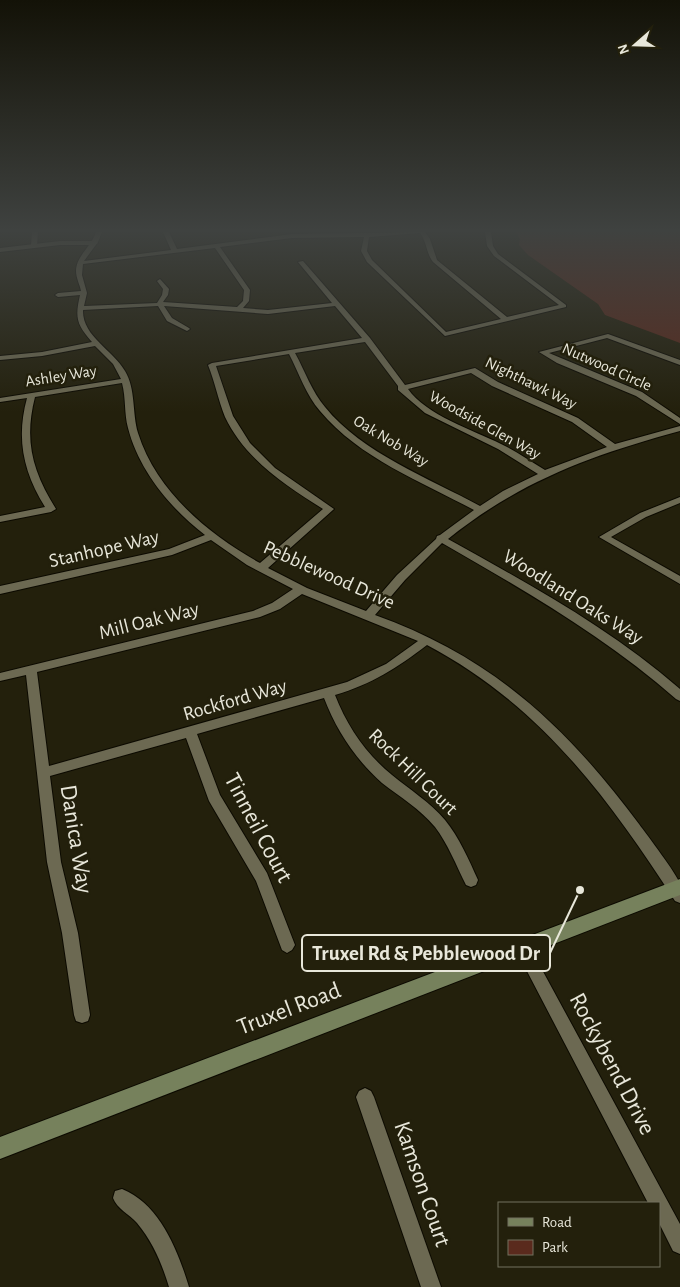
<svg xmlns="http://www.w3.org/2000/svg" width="680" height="1287" viewBox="0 0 680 1287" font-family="'Alegreya Sans',sans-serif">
<rect width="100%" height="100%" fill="#23200c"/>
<!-- green -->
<polygon fill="#5a2a1d" points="516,232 680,232 680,343 605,315 598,304 528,255 519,245 520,239"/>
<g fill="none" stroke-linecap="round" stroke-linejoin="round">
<!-- minor casing -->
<g stroke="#0c0a00" stroke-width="2">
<g id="minor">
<polygon points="32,232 38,232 37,246 34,248 31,246"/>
<path d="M96,232H102L98,242L84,261L171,250L163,232H169L177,249L292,234L425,232L430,239L437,260L507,317L559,305L494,256L487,246L485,232H491L493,246L498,254L566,305V307L445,336L367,262L361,251L364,237L292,238L220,247L250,290L249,301L243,308L268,310L332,303L298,262L303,261L370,338L405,385L475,368L498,382L578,418L615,444L680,426V431C592,455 520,481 448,539C529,584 610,628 680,689V701L676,699C605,637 524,590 442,543L405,580L375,615C492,657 566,726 639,824C647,835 677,874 680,884C680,889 680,897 680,903L675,901C607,796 540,705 427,645C397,668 372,684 335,695C347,726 366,754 392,775C410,790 430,802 445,820C459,837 469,860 478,880L476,885L471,887L466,885C456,865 448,844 435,827C420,809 400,797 382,783C356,760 336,730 324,698L197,734L220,795L267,873L295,945L292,950L287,953L282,950L256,881L209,801L186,738L50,776L61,862L78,933L90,1015L88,1021L82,1023L76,1021L74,1015L62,933L47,862L26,675L0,681V673L253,611L272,603L293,589L247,565L211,540L172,555L0,594V586L169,549L205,535C171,509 139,471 128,428C124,413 126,398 122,383L35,397C24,440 32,471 56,509L51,512L0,522V516L45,507C23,472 16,438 27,398L0,402V398L121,379L113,364L95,346L42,356L0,360V356L42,352L92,342C76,324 75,317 80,295L58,297L55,295L58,293L81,291C80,285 76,278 76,271C76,256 92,246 96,232ZM420,233C427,242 426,253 433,262L501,319L446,332L372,260L367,251L369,237ZM215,248L244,290L243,301L237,307L163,302L168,295L169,289L160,279L157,281L163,289L162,295L157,303L84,306L87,293L82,275L83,264ZM158,306L167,321L187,331L190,329L189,328L172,318L164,306L268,314L335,306L362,338L212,363L208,365C215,382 218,400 225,417C245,459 285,485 323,509L260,563C209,535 156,491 138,433C132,413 136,389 125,371C113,350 82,336 83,310ZM365,342L398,386V390L425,413L498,449L538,474L503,491L480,506C429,478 362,453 325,407C312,392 305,371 295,353ZM289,354C299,373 306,395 320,411C359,458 422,482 474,510L440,535L437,536L436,539L397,575L366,611L307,588L268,568L334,509L275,468L250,443L233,416L216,366ZM471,373L492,386L572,422L607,447L545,470C530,461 516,451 501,444C473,430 426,415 408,389ZM302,594L418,641L386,664L347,682L49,766L37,672L260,617L280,609Z"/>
<polygon points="608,334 680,360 680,365 607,338 549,353 642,392 680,418 680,424 636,396 557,363 539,352"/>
<polygon points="680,497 680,503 646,517 611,537 680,576 680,584 599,537 640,513"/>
<polygon points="522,939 527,942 680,1224 680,1254 673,1251 659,1223 659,1203 648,1203 517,952 514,947 517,942"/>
<polygon points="365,1088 371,1091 374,1097 441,1287 421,1287 356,1097 359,1091"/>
<path d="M122,1189C160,1204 178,1251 189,1287H169C162,1264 153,1242 137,1223C129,1214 117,1209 113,1198L115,1191Z"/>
</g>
</g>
<!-- tertiary casing -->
<g stroke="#0c0a00" stroke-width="2">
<polygon id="tertiary" points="60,241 95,241 98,243 95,245 60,245 0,252 0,248"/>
</g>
<!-- secondary casing -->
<g stroke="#0c0a00" stroke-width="2">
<polygon id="secondary" points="680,879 680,895 0,1159 0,1137"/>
</g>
<!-- minor -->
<use href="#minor" fill="#6c6952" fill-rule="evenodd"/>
<!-- tertiary -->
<use href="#tertiary" fill="#6c6952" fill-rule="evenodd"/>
<!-- secondary -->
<use href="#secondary" fill="#76815c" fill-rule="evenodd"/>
</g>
<!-- sky -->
<linearGradient id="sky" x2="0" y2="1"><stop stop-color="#131207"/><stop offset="0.56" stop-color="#3f4240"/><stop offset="1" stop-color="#3f4240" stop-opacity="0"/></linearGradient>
<rect width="680" height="412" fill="url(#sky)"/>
<g text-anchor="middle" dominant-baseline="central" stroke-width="5" stroke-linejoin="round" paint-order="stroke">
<!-- far-street labels -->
<g font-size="16" fill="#e8e7da" stroke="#23200c">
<text transform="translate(607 367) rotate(24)">Nutwood Circle</text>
<text transform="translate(61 376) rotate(-9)">Ashley Way</text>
<text transform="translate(531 383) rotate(26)">Nighthawk Way</text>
<text transform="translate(485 425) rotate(29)">Woodside Glen Way</text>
<text transform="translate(391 441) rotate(31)">Oak Nob Way</text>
</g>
<!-- street labels -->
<g font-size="20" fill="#e8e7da" stroke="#23200c">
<text transform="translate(104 549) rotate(-13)">Stanhope Way</text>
<text transform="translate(329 575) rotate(24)">Pebblewood Drive</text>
<text transform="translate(573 597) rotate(32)">Woodland Oaks Way</text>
<text transform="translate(149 621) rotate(-14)">Mill Oak Way</text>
<text transform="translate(235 700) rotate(-16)">Rockford Way</text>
<text transform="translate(413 772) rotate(44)">Rock Hill Court</text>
</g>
<!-- near-street labels -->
<g font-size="24" fill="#e8e7da" stroke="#23200c">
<text transform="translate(258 828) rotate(62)">Tinneil Court</text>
<text transform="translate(76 839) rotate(81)">Danica Way</text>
<text transform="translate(289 1009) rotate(-21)">Truxel Road</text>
<text transform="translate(612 1064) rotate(62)">Rockybend Drive</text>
<text transform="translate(422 1184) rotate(71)">Kamson Court</text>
</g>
</g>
<!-- callouts -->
<path fill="none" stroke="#e8e7da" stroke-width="2" d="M580 890L550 953"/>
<circle fill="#e8e7da" stroke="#23200c" stroke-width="2" cx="580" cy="890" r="5"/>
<rect fill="#23200c" stroke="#e8e7da" stroke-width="2" x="302" y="935" width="248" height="36" rx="5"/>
<g font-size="21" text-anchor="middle" font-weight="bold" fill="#e8e7da">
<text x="426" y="960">Truxel Rd &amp; Pebblewood Dr</text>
</g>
<!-- legend -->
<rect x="498" y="1202" width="162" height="65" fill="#23200c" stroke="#72705e"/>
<rect x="508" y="1218" width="25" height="8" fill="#76815c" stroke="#72705e"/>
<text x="542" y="1227" font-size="15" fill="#e8e7da">Road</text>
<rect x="508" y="1240" width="25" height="15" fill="#5a2a1d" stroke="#72705e"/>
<text x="542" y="1252" font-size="15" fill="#e8e7da">Park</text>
<!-- north arrow -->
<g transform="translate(635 45) rotate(250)" stroke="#23200c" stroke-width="4" paint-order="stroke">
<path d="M0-4L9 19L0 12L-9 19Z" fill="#e8e7da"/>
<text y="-8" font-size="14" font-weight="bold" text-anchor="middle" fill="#e8e7da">N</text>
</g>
</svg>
